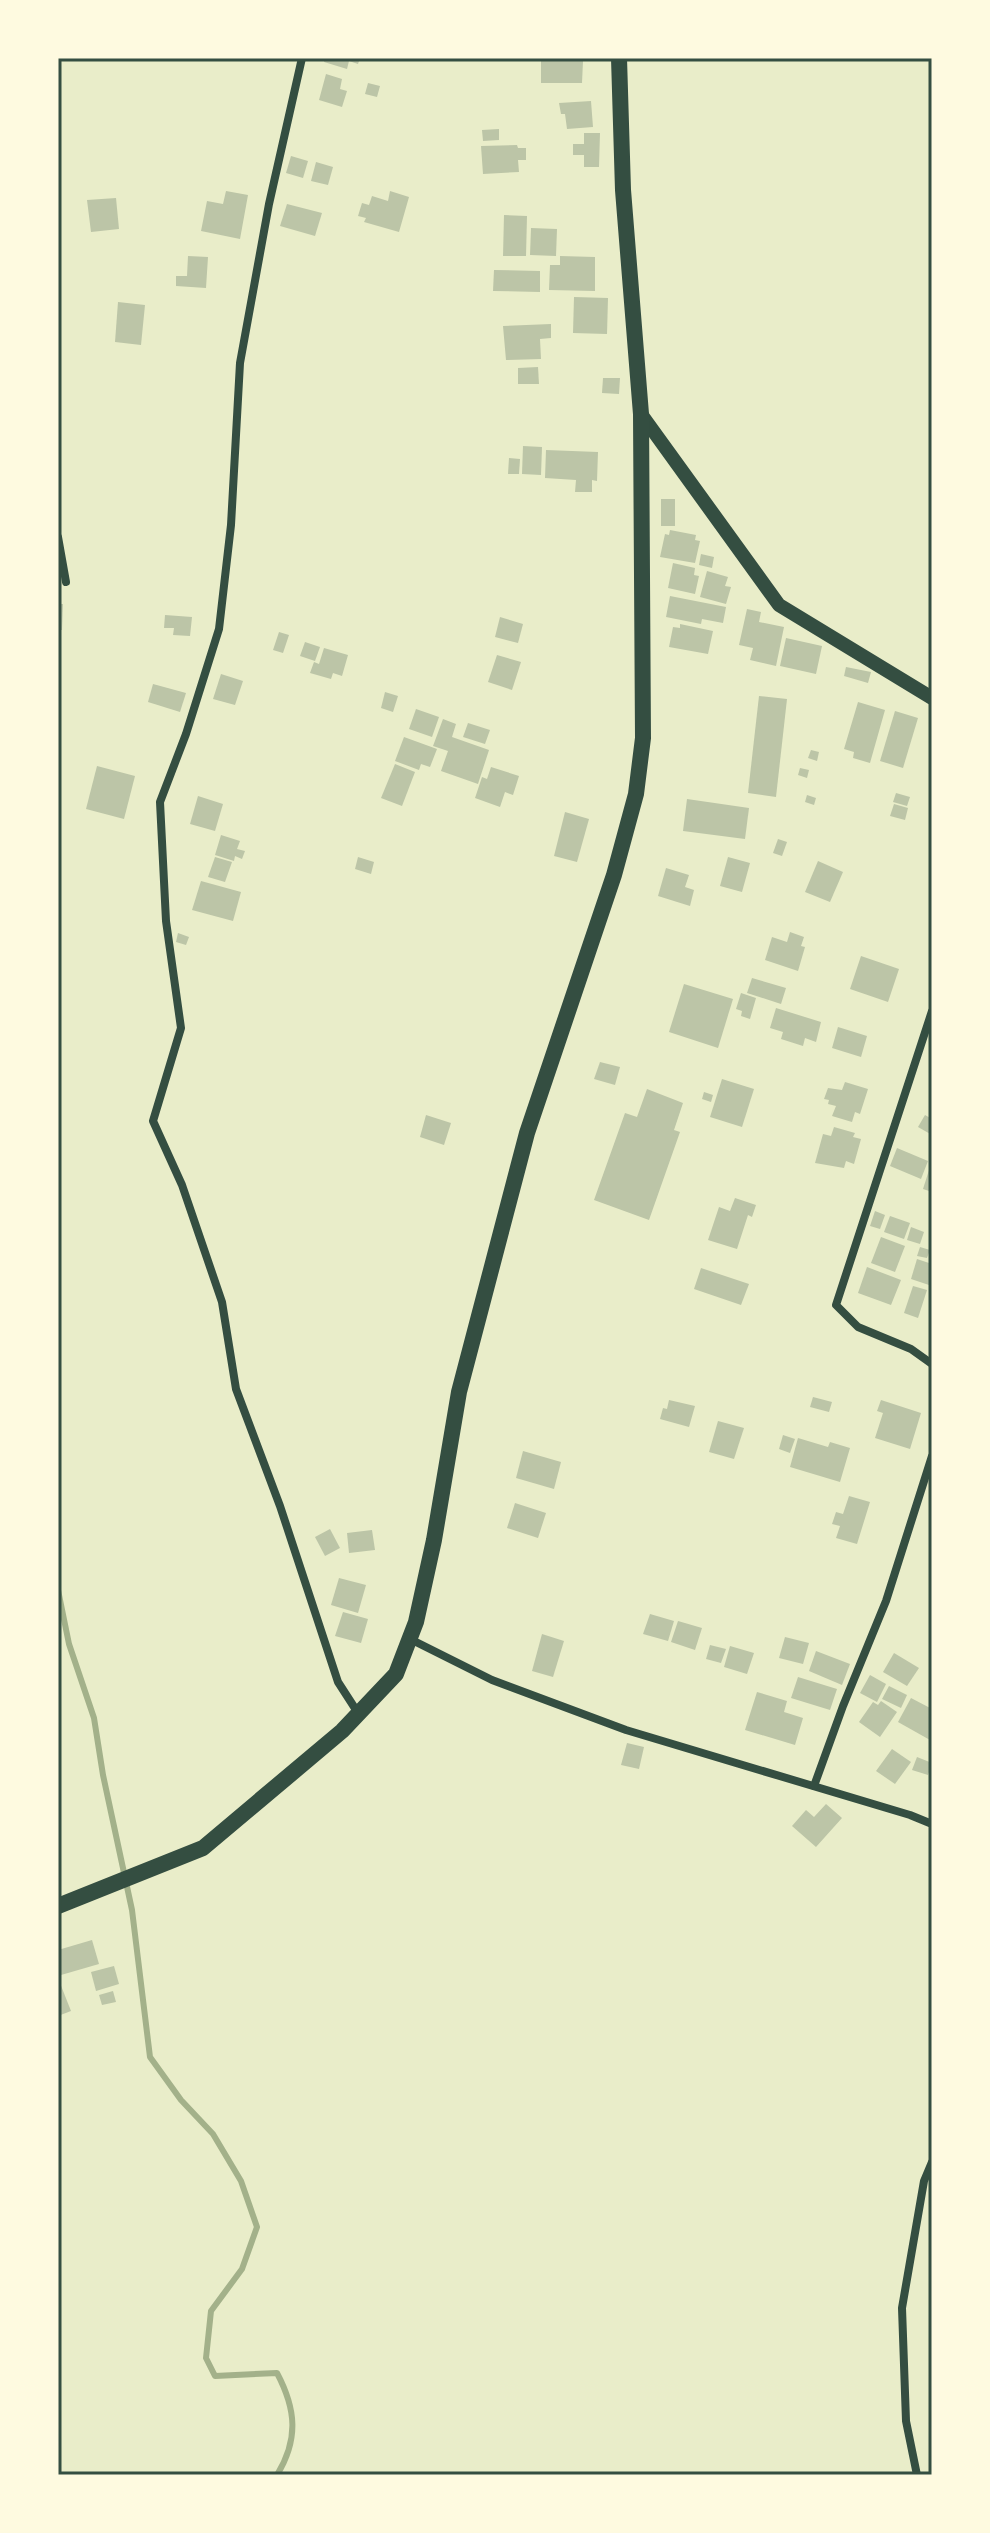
<svg xmlns="http://www.w3.org/2000/svg" width="990" height="2533" viewBox="0 0 990 2533" font-family="'Fira Sans Condensed',sans-serif">
<rect width="100%" height="100%" fill="#e9edc9"/>
<g fill="none" stroke-linecap="round" stroke-linejoin="round">
<!-- stream -->
<path stroke="#a3b18a" stroke-width="6" d="M58,1590L69,1644L94,1718L103,1775L132,1910L150,2057L181,2100L213,2134L241,2181L257,2227L242,2269L211,2311L206,2358L215,2376L277,2373C296,2409 299,2439 277,2475"/>
</g>
<!-- building -->
<g fill="#bcc5a7">
<polygon points="325,58 360,58 358,64 349,61 347,69 324,62"/>
<polygon points="541,58 583,61 582,83 541,83"/>
<polygon points="326,74 342,79 340,89 347,91 342,107 319,100"/>
<polygon points="368,83 380,86 377,97 365,94"/>
<polygon points="591,101 593,127 567,129 565,114 561,114 559,103"/>
<polygon points="499,129 499,140 483,141 482,130"/>
<polygon points="584,133 600,133 599,167 584,167 584,155 573,155 573,144 584,144"/>
<polygon points="517,145 518,148 526,148 526,160 518,160 519,172 483,174 481,146"/>
<polygon points="291,156 308,161 303,178 286,173"/>
<polygon points="316,162 333,167 328,185 311,181"/>
<polygon points="226,191 248,195 240,239 201,231 207,201 223,204"/>
<polygon points="390,191 409,197 399,232 364,222 366,218 358,216 362,203 369,205 372,196 388,201"/>
<polygon points="116,198 119,229 91,232 87,200"/>
<polygon points="287,204 322,213 315,236 280,226"/>
<polygon points="504,215 527,216 526,256 503,256"/>
<polygon points="531,228 557,229 556,256 530,255"/>
<polygon points="188,256 208,257 206,288 176,286 176,276 187,276"/>
<polygon points="560,256 595,257 595,291 549,290 550,265 560,265"/>
<polygon points="494,270 540,271 540,292 493,291"/>
<polygon points="574,297 608,298 607,334 573,333"/>
<polygon points="118,302 145,305 141,345 115,342"/>
<polygon points="551,324 551,338 540,339 541,359 506,360 503,326"/>
<polygon points="538,367 539,384 518,384 518,368"/>
<polygon points="603,378 620,378 619,394 602,393"/>
<polygon points="523,446 542,447 541,475 522,474"/>
<polygon points="546,450 598,452 597,481 592,480 592,492 575,492 576,480 545,478"/>
<polygon points="509,458 520,459 519,474 508,474"/>
<rect x="661" y="499" width="14" height="27"/>
<polygon points="670,530 696,535 695,540 700,541 695,563 660,557 665,534 669,535"/>
<polygon points="701,554 714,557 712,568 699,565"/>
<polygon points="673,563 695,568 694,575 699,576 695,594 668,588"/>
<polygon points="707,571 728,577 725,586 731,587 726,604 700,597"/>
<polygon points="670,596 726,607 723,623 702,619 701,624 666,617"/>
<polygon points="58,604 63,604 62,630 58,630"/>
<polygon points="747,609 761,612 759,622 784,627 776,666 750,660 753,648 739,645"/>
<polygon points="165,615 192,617 190,636 173,635 174,628 164,628"/>
<polygon points="500,617 523,624 518,643 495,637"/>
<polygon points="680,624 713,631 708,654 669,647 673,627 680,628"/>
<polygon points="279,632 289,635 283,653 273,650"/>
<polygon points="786,638 822,646 816,674 780,666"/>
<polygon points="305,642 320,647 315,661 300,656"/>
<polygon points="324,648 348,655 342,676 333,673 331,679 310,673 314,662 319,664"/>
<polygon points="497,655 521,662 512,690 488,682"/>
<polygon points="846,667 871,672 868,683 844,676"/>
<polygon points="221,674 243,681 235,705 213,699"/>
<polygon points="153,684 186,693 180,712 148,702"/>
<polygon points="385,692 398,696 393,712 381,708"/>
<polygon points="759,696 787,699 776,797 748,793"/>
<polygon points="858,702 885,710 870,763 853,758 854,752 844,749"/>
<polygon points="416,709 439,717 432,737 409,729"/>
<polygon points="895,711 918,718 903,768 880,761"/>
<polygon points="443,719 456,724 452,737 489,750 478,784 441,771 448,751 433,746"/>
<polygon points="468,723 490,730 485,744 463,737"/>
<polygon points="404,737 437,749 430,767 421,764 419,770 395,761"/>
<polygon points="811,750 819,752 817,761 808,758"/>
<polygon points="395,764 415,772 402,806 381,798"/>
<polygon points="97,766 135,776 124,819 86,809"/>
<polygon points="491,767 519,776 513,795 505,792 500,807 475,798 482,777 487,779"/>
<polygon points="800,768 809,770 807,778 798,775"/>
<polygon points="896,793 910,797 907,806 893,802"/>
<polygon points="807,795 816,798 814,805 805,802"/>
<polygon points="198,796 223,804 215,831 190,824"/>
<polygon points="687,799 749,808 745,839 683,831"/>
<polygon points="894,804 908,808 905,820 890,816"/>
<polygon points="565,812 589,819 577,862 554,856"/>
<polygon points="221,835 240,841 237,849 245,851 242,859 235,856 234,861 215,855"/>
<polygon points="778,839 787,842 782,856 773,853"/>
<polygon points="215,857 232,862 225,882 208,877"/>
<polygon points="358,857 374,862 371,874 355,869"/>
<polygon points="728,857 750,863 742,892 720,886"/>
<polygon points="818,861 843,872 830,902 805,892"/>
<polygon points="666,868 689,875 685,887 694,890 690,906 658,896"/>
<polygon points="201,881 241,892 233,921 192,910"/>
<polygon points="790,932 804,937 801,946 805,947 798,971 765,960 772,937 787,942"/>
<polygon points="178,933 189,937 186,945 176,942"/>
<polygon points="861,956 899,969 888,1002 850,989"/>
<polygon points="752,978 786,988 781,1004 747,993"/>
<polygon points="684,984 733,999 718,1048 669,1032"/>
<polygon points="741,993 756,998 750,1019 741,1016 742,1011 736,1009"/>
<polygon points="776,1008 821,1022 816,1042 805,1038 803,1046 781,1039 783,1032 770,1028"/>
<polygon points="838,1027 867,1036 861,1057 832,1048"/>
<polygon points="600,1062 620,1067 615,1085 594,1079"/>
<polygon points="722,1079 754,1089 742,1127 710,1117"/>
<polygon points="845,1082 868,1089 860,1114 855,1112 852,1122 832,1116 836,1106 828,1104 829,1100 824,1099 828,1088 842,1090"/>
<polygon points="647,1089 683,1103 674,1130 680,1132 649,1220 594,1200 625,1113 637,1117"/>
<polygon points="704,1092 713,1095 711,1102 702,1099"/>
<polygon points="426,1115 451,1123 444,1145 420,1137"/>
<polygon points="925,1115 932,1119 932,1135 918,1127"/>
<polygon points="834,1127 855,1133 853,1137 861,1139 854,1164 846,1161 844,1168 815,1163 823,1134 831,1136"/>
<polygon points="897,1148 928,1161 921,1179 890,1166"/>
<polygon points="930,1167 932,1168 932,1192 923,1189"/>
<polygon points="735,1198 756,1205 752,1217 748,1215 737,1249 708,1240 719,1207 730,1211"/>
<polygon points="875,1211 885,1215 880,1229 870,1226"/>
<polygon points="890,1216 910,1223 904,1239 884,1232"/>
<polygon points="911,1227 924,1232 920,1244 907,1240"/>
<polygon points="881,1237 905,1246 895,1272 871,1263"/>
<polygon points="920,1247 930,1250 927,1258 917,1256"/>
<polygon points="917,1259 932,1264 932,1286 911,1279"/>
<polygon points="867,1267 901,1280 891,1305 858,1293"/>
<polygon points="701,1268 749,1284 741,1305 694,1289"/>
<polygon points="913,1286 927,1290 918,1318 904,1313"/>
<polygon points="813,1397 832,1402 829,1412 810,1407"/>
<polygon points="669,1400 695,1406 689,1427 660,1419 663,1408 667,1409"/>
<polygon points="881,1400 921,1413 910,1449 875,1438 883,1413 877,1411"/>
<polygon points="718,1421 744,1428 734,1459 709,1452"/>
<polygon points="783,1435 795,1439 790,1453 779,1449"/>
<polygon points="798,1438 828,1447 830,1442 850,1448 840,1482 790,1467"/>
<polygon points="523,1451 561,1462 554,1489 516,1478"/>
<polygon points="849,1496 870,1502 857,1544 836,1538 840,1526 832,1524 836,1512 843,1514"/>
<polygon points="515,1503 546,1513 538,1538 507,1528"/>
<polygon points="330,1529 340,1548 325,1556 315,1537"/>
<polygon points="372,1530 375,1550 349,1553 347,1533"/>
<polygon points="339,1578 366,1585 358,1613 331,1605"/>
<polygon points="343,1612 368,1619 361,1643 335,1636"/>
<polygon points="650,1614 674,1621 668,1641 643,1634"/>
<polygon points="678,1621 702,1628 695,1650 671,1642"/>
<polygon points="542,1634 564,1641 553,1677 532,1671"/>
<polygon points="785,1637 809,1643 803,1664 779,1658"/>
<polygon points="710,1645 726,1649 721,1663 706,1659"/>
<polygon points="730,1646 754,1653 747,1674 724,1667"/>
<polygon points="816,1651 850,1664 842,1685 809,1671"/>
<polygon points="894,1653 919,1668 907,1686 883,1672"/>
<polygon points="870,1675 886,1684 877,1702 860,1693"/>
<polygon points="798,1677 837,1689 830,1710 791,1698"/>
<polygon points="889,1686 907,1695 901,1708 882,1699"/>
<polygon points="757,1692 787,1701 784,1712 803,1718 795,1745 745,1730"/>
<polygon points="911,1698 932,1709 930,1740 898,1722"/>
<polygon points="881,1701 897,1712 880,1737 859,1722 873,1702 878,1705"/>
<polygon points="627,1743 644,1747 639,1769 621,1765"/>
<polygon points="892,1749 911,1762 895,1784 876,1771"/>
<polygon points="917,1757 932,1763 928,1775 912,1770"/>
<polygon points="826,1804 842,1818 816,1847 792,1826 806,1810 814,1817"/>
<polygon points="92,1940 99,1964 61,1975 58,1950"/>
<polygon points="114,1966 119,1984 96,1991 91,1972"/>
<polygon points="58,1978 71,2011 58,2016"/>
<polygon points="113,1991 116,2002 102,2005 99,1995"/>
</g>
<g fill="none" stroke-linecap="round" stroke-linejoin="round">
<!-- minor -->
<g stroke="#344e41" stroke-width="8">
<polyline points="302,58 269,204 240,363 231,525 219,629 186,734 160,802 166,921 181,1028 153,1121 182,1185 222,1302 236,1389 280,1506 338,1682 358,1713"/>
<polyline points="58,537 66,582"/>
<polyline points="932,1011 836,1305 858,1327 911,1349 932,1364"/>
<polyline points="410,1639 492,1680 626,1730 910,1815 932,1824"/>
<polyline points="814,1786 843,1706 886,1601 932,1456"/>
<polyline points="917,2475 906,2421 902,2308 924,2181 932,2162"/>
</g>
<!-- tertiary -->
<polyline stroke="#344e41" stroke-width="14" points="641,414 779,605 932,698"/>
<!-- secondary -->
<polyline stroke="#344e41" stroke-width="16" points="58,1906 203,1848 342,1731 396,1674 416,1622 434,1540 459,1392 527,1133 614,875 636,794 643,738 641,414 623,190 619,58"/>
</g>
<!-- border -->
<rect width="990" height="2533" fill="none" stroke="#fefae0" stroke-width="120"/>
<rect x="60" y="60" width="870" height="2413" fill="none" stroke="#344e41" stroke-width="3"/>
</svg>
